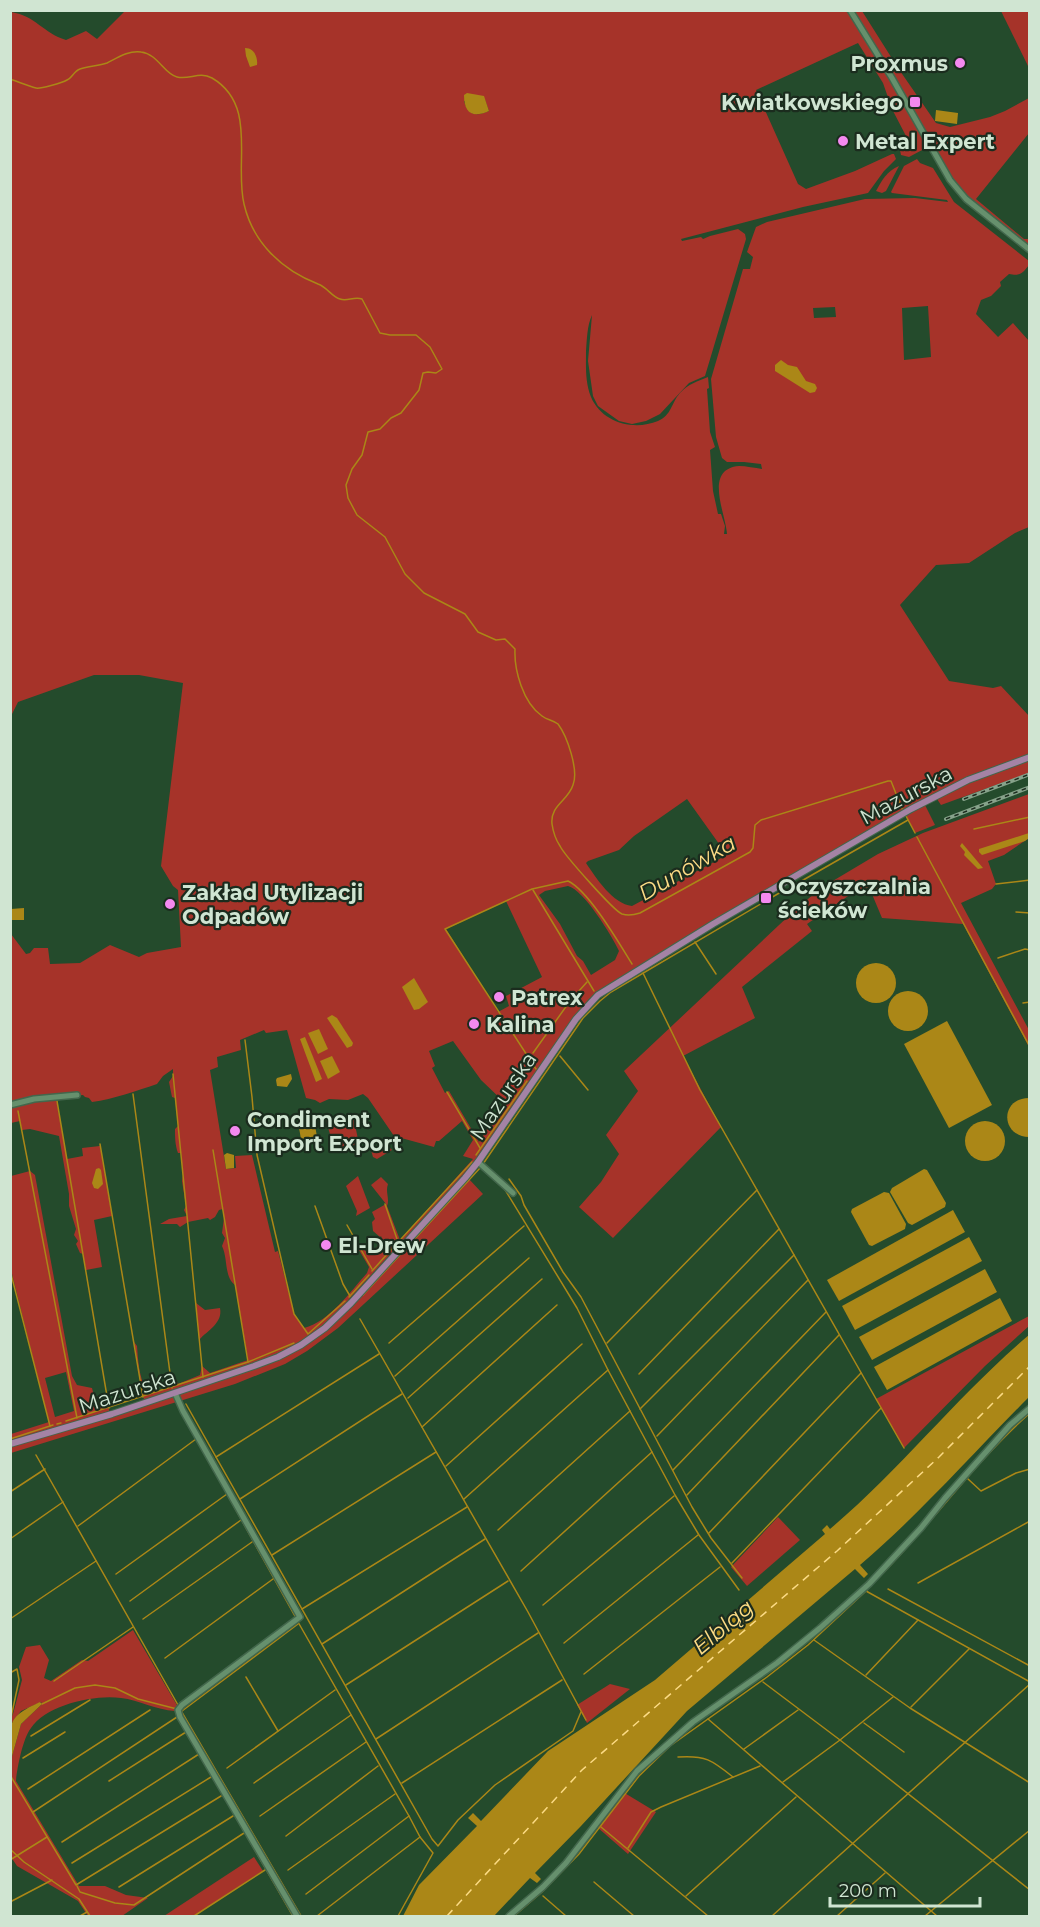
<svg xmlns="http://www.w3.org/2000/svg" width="1040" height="1927" viewBox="0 0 1040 1927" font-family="Montserrat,sans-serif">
<rect width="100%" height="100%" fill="#244b2c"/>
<!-- green -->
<g fill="#a63329" fill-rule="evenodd">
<path d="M126,10L847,11L890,80L926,142L924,149L909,157L901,155L900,150L902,149L906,136L892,109L883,83L858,43L756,90L798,184L806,189L855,171L892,154H894L896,159L884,171L868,193L803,207L681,239L682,241L701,237L703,239L710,236L738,229L745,234L746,239L705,376L689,383L660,414L646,421L632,424L619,421L598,406L593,396L588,361L592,315C587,326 587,339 586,351C586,367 585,382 591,397C602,423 634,431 658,421C672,415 671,403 680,393C688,384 698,381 708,377L709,388L707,389L710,432L715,447L710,450L713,491L718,514H721L725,526L724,534H727C726,514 703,469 739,466C746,466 755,468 762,469L761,464L744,462H727L722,458L716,437L711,379L743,269H750L753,257L747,252L756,227L767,222L865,199L915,198L948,202L947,200L892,193L891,192L904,166L917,159L920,163L933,168L954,202L1029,261V265C1022,274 1020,276 1009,274L1000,282L1001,286L991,296L981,300L976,314L998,337L1013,323L1029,341V527L1015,533L969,563L936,565L900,605L949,681L993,688L1001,686L1029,716V755L990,768L965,778L723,915L605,987L589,999L578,1012L473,1164L329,1321C277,1364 207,1379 144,1400L134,1342L137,1346C138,1357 139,1390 152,1391C159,1392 166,1387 172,1385L171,1376L175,1377L178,1384L200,1375L202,1366L210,1373L248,1360L235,1285C224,1277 228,1258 222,1246L225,1238L222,1233L224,1218L223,1209L219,1210L215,1217L210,1220L208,1218L188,1222L180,1227L177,1224H160L169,1219L187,1216L184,1210L186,1206L182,1181L183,1175L181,1153H178C175,1145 175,1136 175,1129L178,1126L175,1098L172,1097L169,1082L173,1076V1069L163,1076L157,1084C136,1091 114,1099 92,1102L89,1098L85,1097L83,1095L56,1098L67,1159L83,1156L82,1148L100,1146L112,1216L94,1220L102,1267L86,1270L83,1254L80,1253L76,1244L78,1241L74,1235L76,1229L69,1206V1194L59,1136L30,1129L22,1130L20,1121L11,1123V934L26,954L30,953L34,948H48L50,964L80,963L110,945L139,957L147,953L181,947L178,890L173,886L161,866L183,683L139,675H94L18,702L11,716V12C36,16 43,33 66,40L86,31L97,39ZM485,100L489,111C476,117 468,115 464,101ZM928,306L931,357L904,360L902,308ZM835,307L836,317L814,318L813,308ZM687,799L727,855L632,906C613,904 596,878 586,863L588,861L619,850L634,836ZM568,886C584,890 612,936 619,951L615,960L591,975L583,961L577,956L560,924L539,895L545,891ZM506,901L542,977L506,996L509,1006L498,1012L446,929ZM264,1030L266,1033L287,1030L306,1098L315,1100L320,1103L329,1099L348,1100L363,1094L368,1098L394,1136L434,1147L436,1141H439L462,1121L473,1140L463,1156L473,1159L400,1240L387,1206C390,1199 385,1192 388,1184L381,1177L371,1185L386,1204L372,1212L375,1219L372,1222L373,1231L380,1237L381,1236L383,1241L369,1255L363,1248L359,1250L369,1267L367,1273C350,1292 330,1321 304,1328L294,1314L278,1251L275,1252L252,1155L235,1156L236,1168L226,1169L210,1070L218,1067L217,1057L241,1050L240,1040ZM453,1041L481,1080L504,1102L479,1142L449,1091L445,1093L432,1068L435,1066L429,1051Z"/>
<polygon points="850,11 862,11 898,68 936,123 950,127 990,117 1005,111 1029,98 1029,133 976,199 1024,239 1029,239 1029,250 958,190"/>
<polygon points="1001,11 1029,11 1029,68"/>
<path d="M899,166L886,191L882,193L876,191C882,180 887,171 899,166Z"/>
<polygon points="1029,760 1029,773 941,805 937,799 981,777"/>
<polygon points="1029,794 1029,838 1004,855 988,861 996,884 992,889 961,903 1029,1030 1029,1047 963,924 882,918 869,887 857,890 807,924 812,931 742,987 755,1018 683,1056 721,1127 613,1238 579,1207 601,1182 619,1154 606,1135 638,1091 624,1071 795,910 821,888 878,854 923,833"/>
<polygon points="925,805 935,825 915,833 906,816"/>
<polygon points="325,1118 354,1120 359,1144 335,1150"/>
<polygon points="385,1143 392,1150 377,1159 373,1157 371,1150"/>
<path d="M30,1171L35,1175L72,1376L77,1385L92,1388L97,1408L108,1403L109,1411L11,1442V1434L49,1422L11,1270V1176ZM66,1372L74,1411L55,1417L45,1378Z"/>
<polygon points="358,1176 370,1208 356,1216 357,1211 346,1186"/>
<polygon points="468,1178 483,1194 338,1328 307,1351 285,1364 235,1384 11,1453 11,1447 100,1420 245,1372 319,1336"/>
<path d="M196,1303L205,1310L220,1308C223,1323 208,1330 199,1340Z"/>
<polygon points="1029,1316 1029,1326 985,1366 904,1448 876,1399"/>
<polygon points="778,1517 800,1540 747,1586 731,1567"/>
<path d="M133,1630L178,1707L175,1711C156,1710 139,1700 121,1698C95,1694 46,1705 31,1728C23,1738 17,1768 16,1781L79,1886H105L126,1895L148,1898L122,1916H88L78,1901L17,1866L11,1857V1760L21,1724L42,1704L41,1702L21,1711L11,1724V1718L13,1714L22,1680L19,1667L26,1647L40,1645L49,1660L44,1678L51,1681L82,1660L88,1661Z"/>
<polygon points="610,1684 630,1689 587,1723 577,1705"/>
<polygon points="623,1792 656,1812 628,1854 597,1827"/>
<polygon points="254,1857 263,1871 194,1916 164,1916"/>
</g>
<!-- water -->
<g fill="#ab8717">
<path d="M245,48C254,48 258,57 257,65L250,67L246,56Z"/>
<path d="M467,93L484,96L489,111C473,118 464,114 464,95Z"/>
<polygon points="936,110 958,113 957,124 935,121"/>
<polygon points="781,360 788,365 797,367 806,381 815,384 817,388 815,392 810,393 775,371 775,365"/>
<polygon points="1029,833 1029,838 1025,841 982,855 979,852 979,849"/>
<polygon points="962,843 983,868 978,869 964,855 965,852 960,846"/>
<polygon points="24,908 24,920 11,920 11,909"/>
<circle cx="876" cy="983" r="20"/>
<polygon points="414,978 428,1002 419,1009 414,1010 402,987"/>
<circle cx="908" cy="1011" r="20"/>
<polygon points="332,1015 337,1018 353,1043 352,1046 347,1048 327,1018"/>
<polygon points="947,1021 992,1105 949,1128 904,1044"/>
<polygon points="319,1029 328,1049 318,1054 308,1033"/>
<polygon points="305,1037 322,1079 316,1082 300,1039"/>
<polygon points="332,1056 340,1072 328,1079 320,1061"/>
<polygon points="291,1074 292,1079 287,1087 277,1086 276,1080 277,1078"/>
<path d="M1029,1098V1137C1000,1136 1000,1098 1029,1098Z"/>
<circle cx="985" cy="1141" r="20"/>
<polygon points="315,1125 317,1137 301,1139 299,1128"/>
<polygon points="227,1153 234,1155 234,1168 226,1169 224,1155"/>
<polygon points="99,1168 101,1170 103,1184 98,1189 94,1188 92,1183 96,1169"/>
<polygon points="924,1169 927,1170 946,1203 945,1207 912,1225 908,1223 890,1192 892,1188"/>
<polygon points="884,1192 889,1193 906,1224 905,1229 872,1246 869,1245 851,1212 852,1209"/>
<polygon points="953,1210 965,1232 839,1301 827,1280"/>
<polygon points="969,1237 982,1261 855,1330 842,1306"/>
<polygon points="985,1269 997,1292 872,1360 859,1337"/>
<polygon points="1000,1298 1012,1321 887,1390 874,1367"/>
<path d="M1029,1335V1397C973,1453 921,1513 860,1565L868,1574L864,1578L855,1569L687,1711L581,1826L535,1873L541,1879L537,1883L530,1878L494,1916H403L419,1885L477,1826L468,1818L473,1813L481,1821L548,1751L655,1680L825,1534L822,1530L827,1525L830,1529C901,1469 958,1395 1029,1335Z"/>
<path d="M40,1702L42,1704L21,1724L11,1760C10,1724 5,1718 40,1702Z"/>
</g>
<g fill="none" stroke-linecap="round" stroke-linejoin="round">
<!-- stream -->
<g stroke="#ab8717" stroke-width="1.5">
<path d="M10,79C19,82 28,86 36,88C40,89 62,83 67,80C72,78 74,71 80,69C89,66 98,66 107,63C117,58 129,50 141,52C158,54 164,74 177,77C190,80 199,71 212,78C258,105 234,163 244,204C253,243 282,270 318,284C327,287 332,297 340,299C347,302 354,296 362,299L380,333L390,335H416L430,347L442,369L436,373L428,372L423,373L419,390L401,413L391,418L380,429L368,432L362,455L352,469L346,485L348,498L357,515L385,537L405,574L424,593L465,614L478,632L496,640L505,639L515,649C514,670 523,703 542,716C547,720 553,720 558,724C567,736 579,770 573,785C568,801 550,805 552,824C553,831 556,840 560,846C565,856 614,911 622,914C628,916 634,915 640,913L750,852L753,848L755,825L761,820L888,781H891L902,809"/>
<polyline points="906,816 915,833"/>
<polyline points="974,829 1030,817"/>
<polyline points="917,837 1030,1047"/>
<polyline points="996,884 1030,880"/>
<polyline points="791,887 908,820"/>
<polyline points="533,890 594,991"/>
<polyline points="1016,912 1030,913"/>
<polyline points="695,942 716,974"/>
<polyline points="998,958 1025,949 1030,950"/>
<polyline points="643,973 700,1090 904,1448"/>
<polyline points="1023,1003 1030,1002"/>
<polyline points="245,1040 252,1097 257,1155 294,1314 308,1334 345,1301"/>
<polyline points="533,1053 570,1001 587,982"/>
<polyline points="560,1056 588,1090"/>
<path d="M536,1069L445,929L532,889L568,881C589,891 619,943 632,964"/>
<polyline points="173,1074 203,1377"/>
<polyline points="447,1092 480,1148"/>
<polyline points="133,1094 172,1388"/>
<polyline points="57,1101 109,1408"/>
<polyline points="18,1111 77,1418"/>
<polyline points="100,1144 143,1397"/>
<polyline points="213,1150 248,1362"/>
<polyline points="476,1155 527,1081"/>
<polyline points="483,1164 583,1018 600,1001 611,992 781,892"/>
<polyline points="509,1179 521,1196 524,1205 563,1272 581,1297 692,1507 711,1538 742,1578"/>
<polyline points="315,1206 343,1284 350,1296"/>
<polyline points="347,1225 372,1269"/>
<polyline points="401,1239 472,1162"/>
<polyline points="10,1270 50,1426"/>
<polyline points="372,1271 398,1242 385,1204"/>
<polyline points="363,1295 480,1168"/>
<polyline points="349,1297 369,1275"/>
<polyline points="360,1319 528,1612 586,1720"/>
<polyline points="389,1343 524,1226"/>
<polyline points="607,1343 757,1190"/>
<polyline points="608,1370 675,1495 699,1535 739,1590"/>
<polyline points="639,1374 779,1229"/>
<polyline points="395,1376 529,1258"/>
<polyline points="408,1398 542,1279"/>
<polyline points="186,1404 432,1839 438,1846 458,1820 495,1785 573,1731 581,1712"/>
<polyline points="640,1409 794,1255"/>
<polyline points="66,1421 248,1362 294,1343"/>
<polyline points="57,1424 61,1423"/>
<polyline points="422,1427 557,1305"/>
<polyline points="657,1436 808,1280"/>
<polyline points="10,1439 53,1425"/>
<polyline points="36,1455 178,1705"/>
<polyline points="216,1457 379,1354"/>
<polyline points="211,1465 296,1618"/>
<polyline points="446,1466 582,1344"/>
<polyline points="673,1470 826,1312"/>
<polyline points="968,1479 981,1491 1016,1473 1030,1469"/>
<polyline points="10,1492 45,1469"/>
<polyline points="687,1495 839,1335"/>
<polyline points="240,1499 402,1394"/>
<polyline points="464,1499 608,1370 577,1308 504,1188"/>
<polyline points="78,1526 196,1439"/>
<polyline points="498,1530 630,1411"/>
<polyline points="709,1533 861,1373"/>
<polyline points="10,1539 63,1502"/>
<polyline points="272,1555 436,1452"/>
<polyline points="732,1563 881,1408"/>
<polyline points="521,1571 652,1452"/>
<polyline points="116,1574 227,1494"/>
<path d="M876,1580C930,1527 973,1463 1030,1413"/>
<polyline points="918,1583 1030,1521"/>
<polyline points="888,1589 1030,1666"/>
<polyline points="866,1591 1030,1682"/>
<polyline points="130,1601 241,1520"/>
<polyline points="543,1605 674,1496"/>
<polyline points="302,1609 467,1507"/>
<polyline points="10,1619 96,1561"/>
<polyline points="143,1619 252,1542"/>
<polyline points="298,1622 409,1816 306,1894"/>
<polyline points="814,1640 910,1708 1030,1783"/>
<polyline points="564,1643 698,1535"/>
<polyline points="322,1644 485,1539"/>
<polyline points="165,1658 273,1579"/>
<polyline points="10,1673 17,1669 19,1680 10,1722"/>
<polyline points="584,1674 720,1567"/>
<polyline points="866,1675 918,1620"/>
<polyline points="246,1677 278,1731"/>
<polyline points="54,1681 133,1627"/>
<polyline points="763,1682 840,1740 1030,1890"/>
<polyline points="346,1685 508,1581"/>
<polyline points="42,1704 75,1688 95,1685 115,1688 138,1699 177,1709"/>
<polyline points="911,1707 969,1649"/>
<polyline points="180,1709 301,1916"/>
<polyline points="182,1711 298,1624"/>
<polyline points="708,1719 937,1916"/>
<polyline points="864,1723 904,1752"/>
<polyline points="31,1736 90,1700"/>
<polyline points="376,1739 538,1633"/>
<polyline points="744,1749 798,1710"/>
<path d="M678,1757C705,1755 712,1760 733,1777"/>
<polyline points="23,1758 65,1732"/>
<polyline points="227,1768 335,1690"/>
<polyline points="10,1775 76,1885 221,1796"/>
<polyline points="109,1781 186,1732"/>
<polyline points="783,1782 840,1740 893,1697"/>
<polyline points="254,1783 351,1715"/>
<polyline points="402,1783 562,1680"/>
<polyline points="28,1789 150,1710"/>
<polyline points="222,1793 293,1916"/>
<polyline points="33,1812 177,1717"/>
<polyline points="260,1816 366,1742"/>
<polyline points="601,1827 708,1916"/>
<polyline points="286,1836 378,1766"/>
<polyline points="62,1842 199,1754"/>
<polyline points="628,1848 651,1812 661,1807 760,1766"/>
<polyline points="10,1849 24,1862 79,1899 90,1916"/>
<polyline points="10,1860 47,1837"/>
<polyline points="72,1863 211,1777"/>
<polyline points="288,1870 395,1794"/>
<polyline points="594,1882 634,1916"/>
<polyline points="77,1886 80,1892 115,1903 134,1905 244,1833"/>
<polyline points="119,1887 233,1816"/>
<polyline points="543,1896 566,1916"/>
<polyline points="686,1896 796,1797"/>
<polyline points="10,1902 52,1880"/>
<polyline points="80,1916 87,1912"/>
<polyline points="194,1916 265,1870"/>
<polyline points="317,1916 420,1837"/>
<polyline points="398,1916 433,1853 420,1837 409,1816"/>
<polyline points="514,1916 542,1892 579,1854 639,1776 670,1746 767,1677 808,1645 867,1590"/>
<polyline points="772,1916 1030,1684"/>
<polyline points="837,1916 885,1873"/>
<polyline points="925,1916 1030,1830"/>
</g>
<!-- ferry -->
<polyline stroke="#fcdb85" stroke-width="1.5" stroke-dasharray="8 6" stroke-linecap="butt" points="447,1916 582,1770 837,1551 939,1457 1030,1366"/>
<!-- minor casing -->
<g stroke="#43674c" stroke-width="8">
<g id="minor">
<polyline points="850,10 892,78 950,180 966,199 1030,250"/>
<polyline points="10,1105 34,1099 77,1095"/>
<polyline points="478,1162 513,1193"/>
<polyline points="175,1393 183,1411 300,1617 182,1705 178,1710 180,1717 297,1916"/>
<polyline points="509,1916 543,1887 566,1863 637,1771 693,1722 777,1663 820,1628 869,1584 921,1528 945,1498 1010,1425 1030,1408"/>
</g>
</g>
<!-- major casing -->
<g stroke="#43674c" stroke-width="8">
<polyline id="major" points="10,1444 112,1414 254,1366 278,1357 301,1345 325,1328 351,1303 465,1178 478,1162 576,1019 598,995 713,924 911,809 968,780 1030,757"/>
</g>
<!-- minor -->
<use href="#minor" stroke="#66906d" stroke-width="5"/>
<!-- major -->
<use href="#major" stroke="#a483a5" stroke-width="6"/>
<!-- rail casing -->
<g stroke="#86a28a" stroke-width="4">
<g id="rail">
<polyline points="964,799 1030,774"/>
<polyline points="946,819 1030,787"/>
</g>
</g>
<!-- rail -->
<use href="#rail" stroke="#1b2c1e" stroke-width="1.5" stroke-dasharray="4.5" stroke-linecap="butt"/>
</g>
<!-- markers -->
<g fill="#f489f0" stroke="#1b2c1e" stroke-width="2">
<circle cx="960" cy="63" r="6"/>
<rect x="909" y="96" width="12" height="12" rx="3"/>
<circle cx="843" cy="141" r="6"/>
<rect x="760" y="892" width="12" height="12" rx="3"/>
<circle cx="170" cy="904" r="6"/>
<circle cx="499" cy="997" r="6"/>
<circle cx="474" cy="1024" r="6"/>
<circle cx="235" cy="1131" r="6"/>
<circle cx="326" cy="1245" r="6"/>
</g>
<g text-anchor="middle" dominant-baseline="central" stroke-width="4.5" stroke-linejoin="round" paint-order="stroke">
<!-- poi labels -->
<g font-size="21" font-weight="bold" fill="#d0e5d2" stroke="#1b2c1e" text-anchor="start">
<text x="948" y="63" text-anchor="end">Proxmus</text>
<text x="903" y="102" text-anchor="end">Kwiatkowskiego</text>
<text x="855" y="141">Metal Expert</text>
<text x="778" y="886">Oczyszczalnia<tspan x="778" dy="24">ścieków</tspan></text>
<text x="182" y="892">Zakład Utylizacji<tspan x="182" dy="24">Odpadów</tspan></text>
<text x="511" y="997">Patrex</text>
<text x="486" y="1024">Kalina</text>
<text x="247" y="1119">Condiment<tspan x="247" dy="24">Import Export</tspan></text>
<text x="338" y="1245">El-Drew</text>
</g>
<!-- street labels -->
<g font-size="21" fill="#d0e5d2" stroke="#1b2c1e">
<text transform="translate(906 795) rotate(-28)">Mazurska</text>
<text transform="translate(503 1096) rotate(-56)">Mazurska</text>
<text transform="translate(127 1391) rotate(-18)">Mazurska</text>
</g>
<!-- water labels -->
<g font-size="22" font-style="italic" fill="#fcdb85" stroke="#1b2c1e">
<text transform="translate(687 868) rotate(-30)">Dunówka</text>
<text transform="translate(723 1627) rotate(-40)">Elbląg</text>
</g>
</g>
<!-- border -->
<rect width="1040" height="1927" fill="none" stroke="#d0e5d2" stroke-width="24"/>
<!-- scale -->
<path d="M830 1897v9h150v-9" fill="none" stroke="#d0e5d2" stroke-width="3"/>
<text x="839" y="1897" font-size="18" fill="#d0e5d2" stroke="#1b2c1e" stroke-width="4.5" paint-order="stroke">200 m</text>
</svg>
